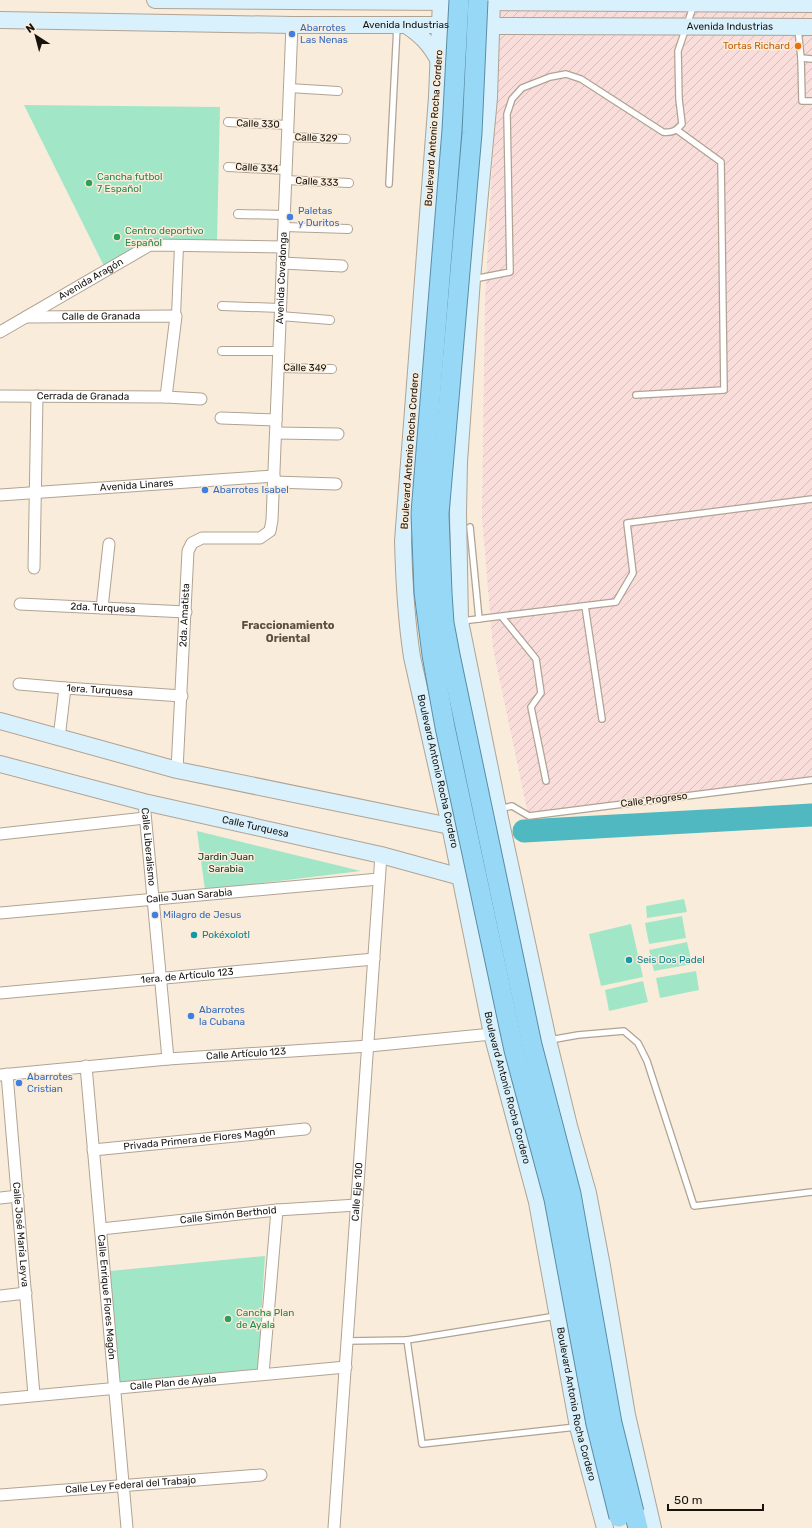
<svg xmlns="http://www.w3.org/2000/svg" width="812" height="1528" viewBox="0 0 812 1528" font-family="Rubik,sans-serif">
<defs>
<pattern id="industrial-furrows" width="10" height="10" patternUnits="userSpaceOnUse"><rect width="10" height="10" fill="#f8ddda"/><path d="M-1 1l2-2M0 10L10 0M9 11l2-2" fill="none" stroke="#d4bdba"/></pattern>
</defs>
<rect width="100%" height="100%" fill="#faecda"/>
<!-- industrial -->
<polygon fill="url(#industrial-furrows)" points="501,0 812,0 812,777 528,814 493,648 482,517 485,301"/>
<!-- green -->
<g fill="#a1e7c7">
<polygon points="24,105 220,107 217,241 147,240 104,266"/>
<polygon points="197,831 361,871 205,890"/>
<polygon points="684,899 687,912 647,918 646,906"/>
<polygon points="682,916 686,938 649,944 645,923"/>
<polygon points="631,924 643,977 601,986 589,934"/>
<polygon points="687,942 692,964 654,971 649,950"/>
<polygon points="696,971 699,990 660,998 656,978"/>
<polygon points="643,981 648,1002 609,1011 605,990"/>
<polygon points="265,1256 258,1369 120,1382 110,1271"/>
</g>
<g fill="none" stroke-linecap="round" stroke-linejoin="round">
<!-- river -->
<polyline stroke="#4fb8c0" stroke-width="23" points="524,831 812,815"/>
<!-- service casing -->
<g stroke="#b1a393" stroke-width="8">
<g id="service">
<polyline points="798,29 801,58 802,101 812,101"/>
<polyline points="801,58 812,59"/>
<polyline points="389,184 397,26"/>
<path d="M474,279L510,272L507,114L512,99L522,88L550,77L566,74L581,79L663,132C672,133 676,131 682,124L679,99L678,51L694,4"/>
<polyline points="636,395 724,390 721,162 677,130"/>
<polyline points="470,527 479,619"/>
<polyline points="585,606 602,719"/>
<polyline points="502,617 536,659 541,693 531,707 546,781"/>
<polyline points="462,621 616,602 633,573 627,523 812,499"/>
<polyline points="499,809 512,806 529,816 812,780"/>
<polyline points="550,1040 578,1035 624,1031 638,1043 647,1061 694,1206 812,1192"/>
<polyline points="407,1340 556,1316"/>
<polyline points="348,1341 407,1340 422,1444 576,1427"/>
</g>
</g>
<!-- pedestrian casing -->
<g stroke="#b1a393" stroke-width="10">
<g id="pedestrian">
<polyline points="289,88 338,91"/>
<polyline points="228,122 288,125"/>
<polyline points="287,137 346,139"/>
<polyline points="228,167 286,170"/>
<polyline points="285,180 349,183"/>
<polyline points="238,214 284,215"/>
<polyline points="284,227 348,229"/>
<polyline points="222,306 280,308"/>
<polyline points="176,316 179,246"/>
<polyline points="280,316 330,320"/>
<polyline points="222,351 279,351"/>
<polyline points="278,368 332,369"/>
</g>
</g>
<!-- minor casing -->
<g stroke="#b1a393" stroke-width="13">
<g id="minor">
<polyline points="282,263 342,266"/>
<path id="s1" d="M26,317L176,316L166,397"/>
<path id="s2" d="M0,332L150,245L283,247"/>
<path id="s3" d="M0,396L166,397L201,399"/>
<polyline points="221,418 276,420"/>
<polyline points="276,433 338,434"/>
<polyline points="274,482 336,484"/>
<path id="s4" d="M0,495L274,476"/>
<polyline points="34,568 37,396"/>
<path id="s5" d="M20,604L186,612"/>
<polyline points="102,608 109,544"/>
<path id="s6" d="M19,684L65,688L182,696"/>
<polyline points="59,738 65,688"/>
<path id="s7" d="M177,770L188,551L192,543L202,538H260L270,531L272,520L292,25"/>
<path id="s8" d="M144,802L168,1059"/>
<polyline points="0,834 145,818"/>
<path id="s9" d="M0,913L379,879"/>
<path id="s10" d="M0,993L374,959"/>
<path id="s11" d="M86,1066L127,1528"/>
<path id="s12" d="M7,1074L34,1395"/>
<path id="s13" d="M0,1075L168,1059L369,1046L492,1034"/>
<path id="s14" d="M93,1150L305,1129"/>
<polyline points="0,1198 18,1196"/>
<path id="s15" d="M101,1229L277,1210L357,1205"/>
<polyline points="0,1296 26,1293"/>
<polyline points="263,1374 277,1210"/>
<path id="s16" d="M0,1399L346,1367"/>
<path id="s17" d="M0,1495L261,1475"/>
<path id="s18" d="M334,1528L381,855"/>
</g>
</g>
<!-- secondary casing -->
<g stroke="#b1a393" stroke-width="18">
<g id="secondary">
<polyline points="155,0 450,2"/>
<path id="s19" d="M441,0L437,97L403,541C404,580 406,618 412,657L450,826L492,1034L537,1202L578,1427L605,1528"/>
<polyline points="492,0 489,98 472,279 459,462 458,513 460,621 500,818 548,1040 569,1126 588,1193 602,1266 627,1415 653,1528"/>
<polyline points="482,2 812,4"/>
<path id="s20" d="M0,20L292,25H450"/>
<path d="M406,25C421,35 430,44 439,61"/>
<path id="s21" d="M482,26L812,27"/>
<polyline points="0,721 177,770 450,826 459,825"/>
<path id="s22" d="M0,764L144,802L381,855L461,877L508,868"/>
</g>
</g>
<!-- trunk casing -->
<g stroke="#5a8da4" stroke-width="21">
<polyline id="trunk" points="634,1512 638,1528"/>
</g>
<!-- service -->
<use href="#service" stroke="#fff" stroke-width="5.5"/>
<!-- pedestrian -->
<use href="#pedestrian" stroke="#fff" stroke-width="8"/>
<!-- minor -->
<use href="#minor" stroke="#fff" stroke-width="11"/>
<!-- secondary -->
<use href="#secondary" stroke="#d8f1fc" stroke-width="16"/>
<!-- trunk -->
<use href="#trunk" stroke="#98d8f7" stroke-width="19"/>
<!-- trunk-bridge casing -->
<g stroke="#5a8da4" stroke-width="21" stroke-linecap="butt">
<g id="trunk-bridge">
<polyline points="459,0 452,130 421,513 424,592 432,655 445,727 514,1050 554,1199 596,1424 619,1517"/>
<polyline points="478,0 472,133 439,514 442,593 444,623 450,655 532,1045 571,1194 612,1423 634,1512"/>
</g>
</g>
<!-- trunk-bridge -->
<use href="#trunk-bridge" stroke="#98d8f7" stroke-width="19"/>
</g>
<!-- markers -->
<g fill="#3f7fe0" stroke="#faecda" stroke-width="1.5">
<circle cx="292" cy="34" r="4"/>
<circle cx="290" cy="217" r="4"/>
<circle cx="205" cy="490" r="4"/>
<circle cx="155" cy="915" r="4"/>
<circle cx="191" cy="1016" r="4"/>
<circle cx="19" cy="1083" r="4"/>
</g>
<circle fill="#e8710a" stroke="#faecda" stroke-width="1.5" cx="798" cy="46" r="4"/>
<g fill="#2e9e5b" stroke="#faecda" stroke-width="1.5">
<circle cx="89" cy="183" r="4"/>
<circle cx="117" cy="237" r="4"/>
<circle cx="228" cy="1319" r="4"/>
</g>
<g fill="#0f9aa8" stroke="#faecda" stroke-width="1.5">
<circle cx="194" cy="935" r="4"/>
<circle cx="629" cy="960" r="4"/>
</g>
<g text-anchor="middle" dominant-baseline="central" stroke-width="3" stroke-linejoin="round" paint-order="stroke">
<!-- street labels -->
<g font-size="10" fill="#18130d" stroke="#faecda">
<text stroke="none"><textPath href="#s20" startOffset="406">Avenida Industrias</textPath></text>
<text stroke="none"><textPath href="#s21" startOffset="248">Avenida Industrias</textPath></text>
<text transform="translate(258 124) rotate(2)">Calle 330</text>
<text transform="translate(434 128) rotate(-86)">Boulevard Antonio Rocha Cordero</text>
<text transform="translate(316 138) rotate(2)">Calle 329</text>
<text transform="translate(257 168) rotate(3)">Calle 334</text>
<text transform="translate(317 182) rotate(3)">Calle 333</text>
<text stroke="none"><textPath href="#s7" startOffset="563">Avenida Covadonga</textPath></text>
<text stroke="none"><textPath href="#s2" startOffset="105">Avenida Aragón</textPath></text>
<text stroke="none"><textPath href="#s1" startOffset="75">Calle de Granada</textPath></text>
<text transform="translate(305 368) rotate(1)">Calle 349</text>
<text stroke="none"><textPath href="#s3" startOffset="83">Cerrada de Granada</textPath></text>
<text transform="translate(410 451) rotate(-86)">Boulevard Antonio Rocha Cordero</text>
<text stroke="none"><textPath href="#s4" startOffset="137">Avenida Linares</textPath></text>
<text stroke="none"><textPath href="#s5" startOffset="83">2da. Turquesa</textPath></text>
<text stroke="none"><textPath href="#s7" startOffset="155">2da. Amatista</textPath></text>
<text stroke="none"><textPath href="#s6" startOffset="81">1era. Turquesa</textPath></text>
<text stroke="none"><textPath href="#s19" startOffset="776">Boulevard Antonio Rocha Cordero</textPath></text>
<text transform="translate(654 800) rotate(-7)">Calle Progreso</text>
<text stroke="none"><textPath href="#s22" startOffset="263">Calle Turquesa</textPath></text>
<text stroke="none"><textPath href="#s8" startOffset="45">Calle Liberalismo</textPath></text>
<text stroke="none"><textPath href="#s9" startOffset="190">Calle Juan Sarabia</textPath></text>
<text stroke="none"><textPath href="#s10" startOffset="188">1era. de Artículo 123</textPath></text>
<text stroke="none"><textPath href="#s13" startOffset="247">Calle Artículo 123</textPath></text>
<text stroke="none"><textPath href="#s19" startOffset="1100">Boulevard Antonio Rocha Cordero</textPath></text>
<text stroke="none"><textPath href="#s14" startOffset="107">Privada Primera de Flores Magón</textPath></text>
<text stroke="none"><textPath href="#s18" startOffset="337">Calle Eje 100</textPath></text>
<text stroke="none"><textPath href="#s15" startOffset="128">Calle Simón Berthold</textPath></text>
<text stroke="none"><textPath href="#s12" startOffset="161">Calle José María Leyva</textPath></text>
<text stroke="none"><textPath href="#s11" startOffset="232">Calle Enrique Flores Magón</textPath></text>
<text stroke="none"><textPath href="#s16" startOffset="174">Calle Plan de Ayala</textPath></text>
<text stroke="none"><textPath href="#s19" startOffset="1424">Boulevard Antonio Rocha Cordero</textPath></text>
<text stroke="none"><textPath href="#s17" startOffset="131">Calle Ley Federal del Trabajo</textPath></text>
</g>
<!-- shop labels -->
<g font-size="10" fill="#366cbe" stroke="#faecda" text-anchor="start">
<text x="300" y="28">Abarrotes<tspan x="300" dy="12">Las Nenas</tspan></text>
<text x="298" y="211">Paletas<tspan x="298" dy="12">y Duritos</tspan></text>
<text x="213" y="490">Abarrotes Isabel</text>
<text x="163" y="915">Milagro de Jesus</text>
<text x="199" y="1010">Abarrotes<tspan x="199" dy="12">la Cubana</tspan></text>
<text x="27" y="1077">Abarrotes<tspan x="27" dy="12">Cristian</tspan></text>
</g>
<!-- food labels -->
<g font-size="10" fill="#c56008" stroke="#faecda" text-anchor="end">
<text x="790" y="46">Tortas Richard</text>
</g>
<!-- leisure labels -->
<g font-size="10" fill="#27864d" stroke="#faecda" text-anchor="start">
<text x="97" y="177">Cancha futbol<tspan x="97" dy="12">7 Español</tspan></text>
<text x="125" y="231">Centro deportivo<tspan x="125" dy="12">Español</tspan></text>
<text x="236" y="1313">Cancha Plan<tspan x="236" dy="12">de Ayala</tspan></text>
</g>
<!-- park labels -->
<g font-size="10" fill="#103627" stroke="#faecda">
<text x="226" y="857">Jardin Juan<tspan x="226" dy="12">Sarabia</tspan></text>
</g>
<!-- culture labels -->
<g font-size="10" fill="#0d838f" stroke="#faecda" text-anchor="start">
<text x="202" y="935">Pokéxolotl</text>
<text x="637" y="960">Seis Dos Padel</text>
</g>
<!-- neighbourhood labels -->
<g font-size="11" font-weight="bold" fill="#5b4f40" stroke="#faecda">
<text x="288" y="625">Fraccionamiento<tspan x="288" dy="13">Oriental</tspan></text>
</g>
</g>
<!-- north arrow -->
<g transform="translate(36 36) rotate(324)" stroke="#faecda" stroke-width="3" paint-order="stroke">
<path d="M0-3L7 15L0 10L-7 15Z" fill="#18130d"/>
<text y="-6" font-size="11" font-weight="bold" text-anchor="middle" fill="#18130d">N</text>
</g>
<!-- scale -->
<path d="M668 1504v6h95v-6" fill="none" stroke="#18130d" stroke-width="2"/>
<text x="674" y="1504" font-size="12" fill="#18130d" stroke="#faecda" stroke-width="3" paint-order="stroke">50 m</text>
</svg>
